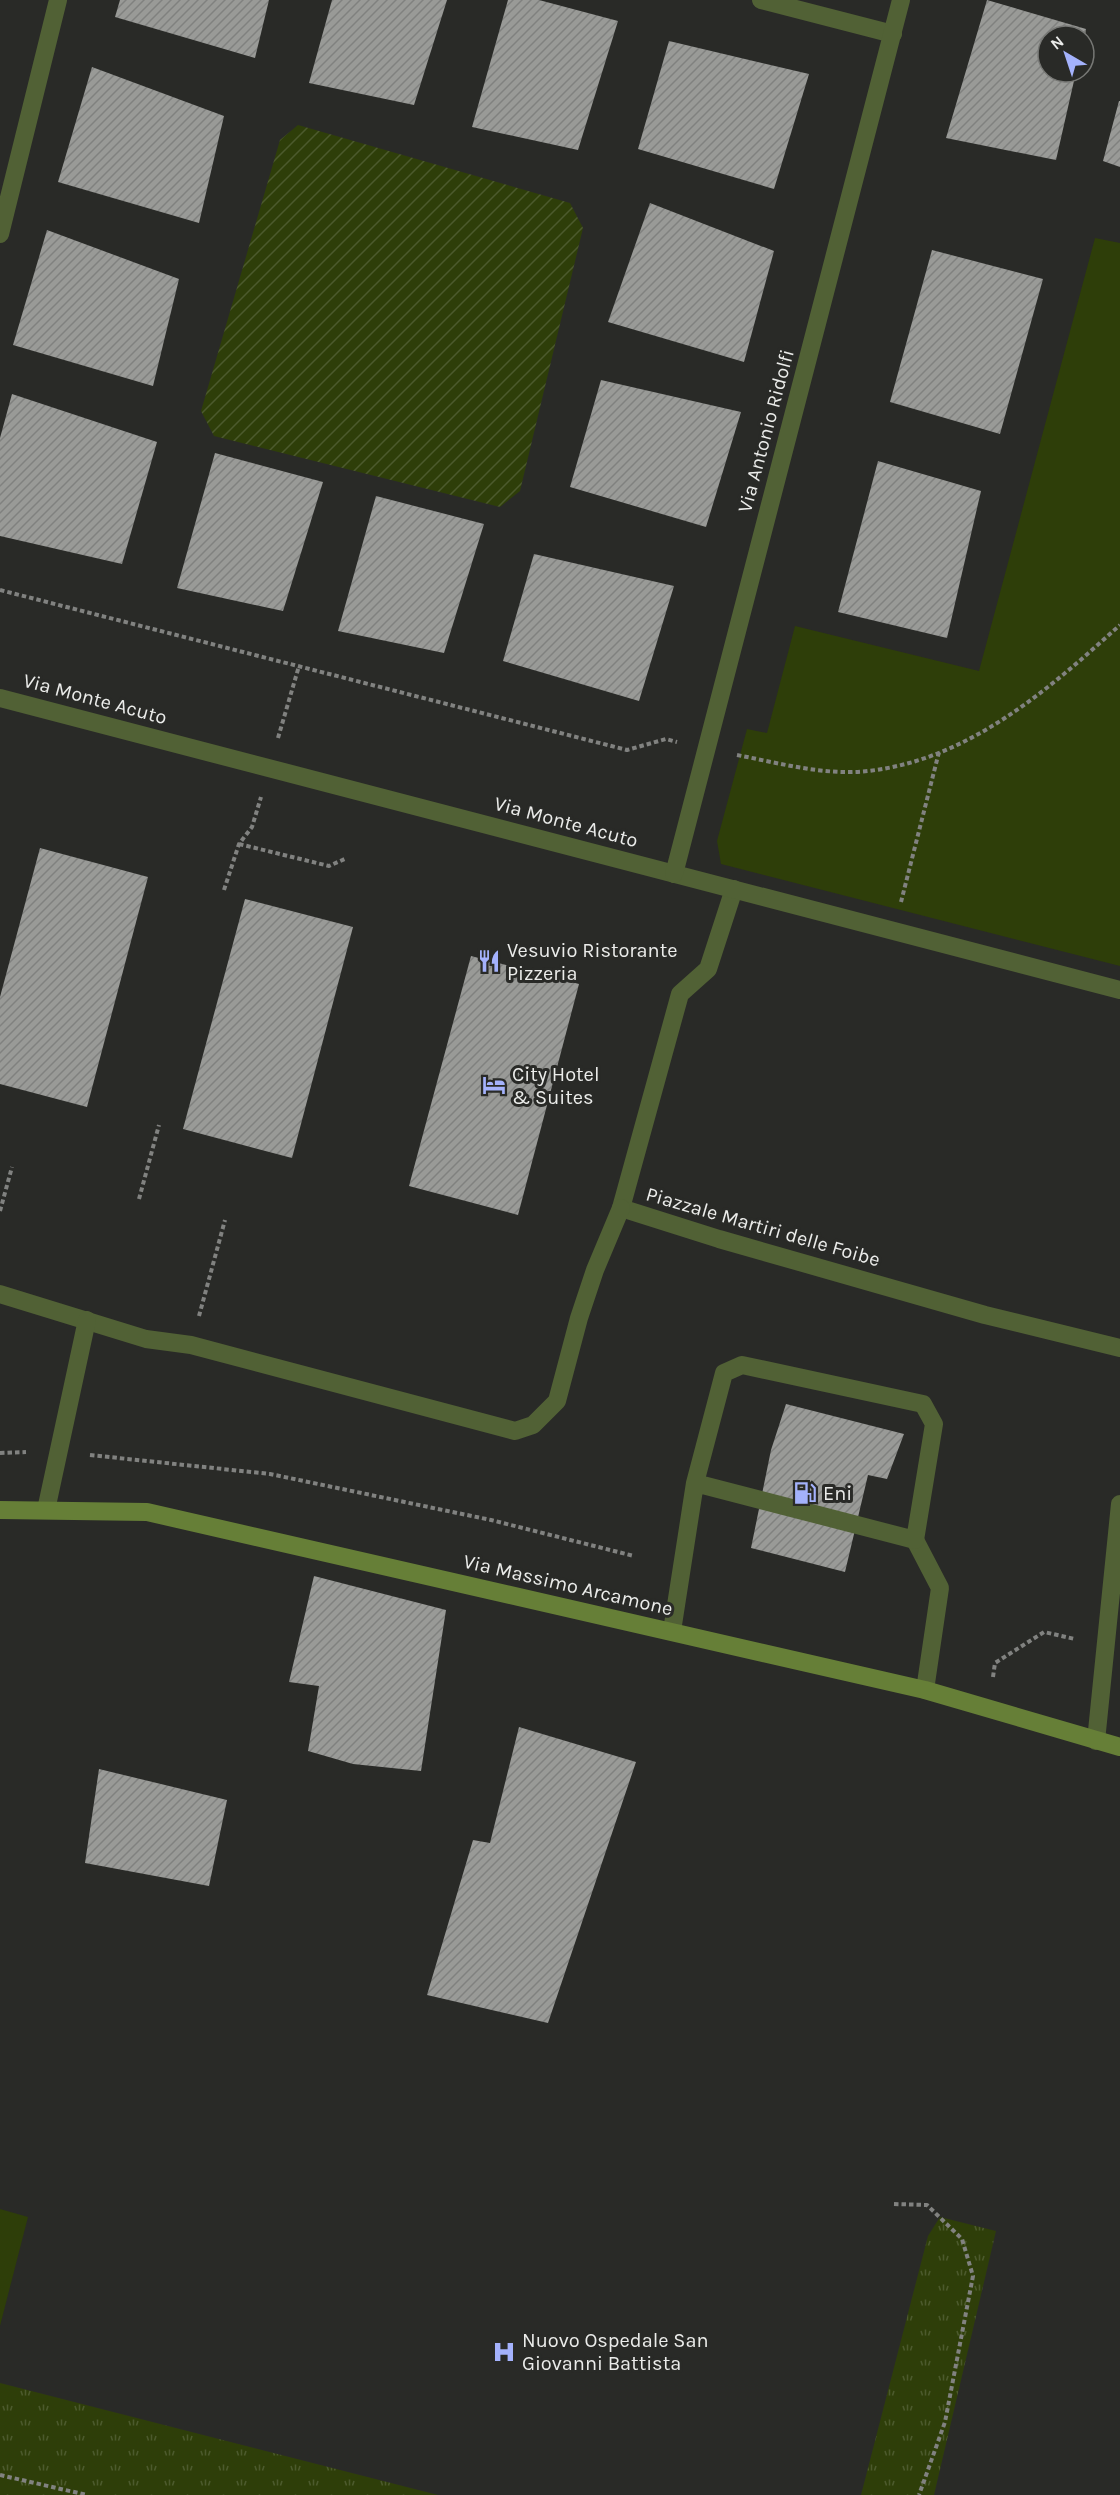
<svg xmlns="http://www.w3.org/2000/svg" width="1120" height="2495" viewBox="0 0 1120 2495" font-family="Karla,sans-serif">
<defs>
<pattern id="grass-tufts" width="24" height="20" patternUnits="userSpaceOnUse" patternTransform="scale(1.5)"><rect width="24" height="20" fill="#2e3e09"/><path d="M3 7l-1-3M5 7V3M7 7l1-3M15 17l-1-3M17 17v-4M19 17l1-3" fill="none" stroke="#4c5a2d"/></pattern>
<pattern id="garden-furrows" width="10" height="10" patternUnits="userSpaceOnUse" patternTransform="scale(1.5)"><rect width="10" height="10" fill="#2e3e09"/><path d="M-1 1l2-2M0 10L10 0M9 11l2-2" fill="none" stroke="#4c5a2d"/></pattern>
<pattern id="building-hatch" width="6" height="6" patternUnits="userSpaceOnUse" patternTransform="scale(1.5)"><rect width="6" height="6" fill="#999a97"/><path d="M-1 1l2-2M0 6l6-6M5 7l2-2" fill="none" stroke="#80817f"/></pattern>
</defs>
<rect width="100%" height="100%" fill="#292a27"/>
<!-- grass -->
<g fill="url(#grass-tufts)">
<polygon points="940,2217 996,2231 934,2495 861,2495 928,2236"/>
<polygon points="0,2383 438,2495 0,2495"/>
</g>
<!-- park -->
<g fill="#2e3e09">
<polygon points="1095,238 1120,243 1120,966 721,864 717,841 747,729 767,733 795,626 979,671"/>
<polygon points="0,2209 28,2217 0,2326"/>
</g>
<!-- garden -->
<polygon fill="url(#garden-furrows)" points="298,125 570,203 583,228 520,491 500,507 214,436 201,411 280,140"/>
<!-- building -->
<g fill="url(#building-hatch)">
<polygon points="120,0 269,0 255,58 115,17"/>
<polygon points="332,0 447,0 414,105 309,83"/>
<polygon points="508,0 539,0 618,21 578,150 472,127"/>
<polygon points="987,0 1086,29 1085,36 1048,36 1048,72 1076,72 1056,160 946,138"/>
<polygon points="669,41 809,74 774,189 638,149"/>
<polygon points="92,67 224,116 199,223 58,182"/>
<polygon points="1119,101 1120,101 1120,167 1103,161"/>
<polygon points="650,203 774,251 744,362 608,322"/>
<polygon points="47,230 179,279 153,386 13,345"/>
<polygon points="932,250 1043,279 1000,434 890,402"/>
<polygon points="601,380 741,412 706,527 570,487"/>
<polygon points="12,394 157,442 122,564 0,536 0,438"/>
<polygon points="215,453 323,482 283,611 177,588"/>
<polygon points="878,461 981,491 947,638 838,612"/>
<polygon points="376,496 484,524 444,653 338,631"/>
<polygon points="534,554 674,586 639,701 503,661"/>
<polygon points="40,848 148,877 87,1107 0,1084 0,997"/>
<polygon points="245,899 353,927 292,1158 183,1129"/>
<polygon points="471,956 579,984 518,1215 409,1186"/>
<polygon points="786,1404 904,1434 887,1479 868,1475 845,1572 751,1548 771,1450"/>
<polygon points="314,1576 446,1610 421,1771 353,1764 308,1751 319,1686 289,1682"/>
<polygon points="519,1727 636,1762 548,2023 427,1995 473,1840 490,1843"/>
<polygon points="99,1769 227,1800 209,1886 85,1863"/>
</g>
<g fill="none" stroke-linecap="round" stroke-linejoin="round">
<!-- path -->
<g stroke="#818280" stroke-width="4" stroke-dasharray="4.5 3" stroke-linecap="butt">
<polyline points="0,590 627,750 666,739 677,742"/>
<polyline points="278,738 299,666"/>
<path d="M737,755C779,763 825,776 868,771C968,760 1048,690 1120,625"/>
<polyline points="239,844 329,866 347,858"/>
<polyline points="224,890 239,844 252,827 261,797"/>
<polyline points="901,902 939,752"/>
<polyline points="139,1199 159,1125"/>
<polyline points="0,1211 12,1167"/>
<polyline points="199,1316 225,1220"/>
<polyline points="0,1453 26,1452"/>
<polyline points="90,1455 270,1474 491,1520 634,1556"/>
<polyline points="993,1677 995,1663 1044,1632 1075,1639"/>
<polyline points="894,2204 927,2205 962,2239 973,2276 945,2422 919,2495"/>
<polyline points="0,2475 87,2495"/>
</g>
<!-- service -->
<g stroke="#516135" stroke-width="18">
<polyline points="734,889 708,969 680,994 621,1208 719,1239 985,1315 1120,1348"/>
<polyline points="0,1294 146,1339 191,1345 515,1431 533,1425 557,1401 579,1318 595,1270 621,1208"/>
<polyline points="46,1510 87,1320"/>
<polyline points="915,1540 940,1588 925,1690"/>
<polyline points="672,1631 695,1483 724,1373 742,1365 923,1404 934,1424 915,1540 695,1483"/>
</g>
<!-- minor -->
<g stroke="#516135" stroke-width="18">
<polyline points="761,0 893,34"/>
<polyline points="0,234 58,0"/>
<polyline points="0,698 1120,990"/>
<polyline points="674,874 901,0"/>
<polyline points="1096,1741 1120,1504"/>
</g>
<!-- secondary -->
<polyline stroke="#667f37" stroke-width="18" points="0,1510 147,1512 925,1690 1120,1747"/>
</g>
<!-- icons -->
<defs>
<g id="restaurant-bare" transform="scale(1.8)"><path d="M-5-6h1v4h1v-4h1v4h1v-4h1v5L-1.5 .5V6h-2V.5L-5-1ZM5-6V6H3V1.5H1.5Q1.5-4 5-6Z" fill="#a4b2fc" stroke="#292a27" stroke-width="2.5" paint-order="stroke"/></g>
<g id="hotel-bare" transform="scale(1.8)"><path d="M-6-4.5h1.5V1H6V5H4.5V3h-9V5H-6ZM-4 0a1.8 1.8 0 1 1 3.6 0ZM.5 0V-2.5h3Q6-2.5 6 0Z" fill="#a4b2fc" stroke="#292a27" stroke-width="2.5" paint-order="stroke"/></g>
<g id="fuel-bare" transform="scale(1.8)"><path d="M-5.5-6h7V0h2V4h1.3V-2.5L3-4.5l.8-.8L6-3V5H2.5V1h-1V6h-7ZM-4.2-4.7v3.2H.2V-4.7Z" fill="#a4b2fc" stroke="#292a27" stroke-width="2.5" paint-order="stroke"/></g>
<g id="hospital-bare" transform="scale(1.8)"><path d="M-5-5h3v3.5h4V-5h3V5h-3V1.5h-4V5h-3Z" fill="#a4b2fc" stroke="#292a27" stroke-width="2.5" paint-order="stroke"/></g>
</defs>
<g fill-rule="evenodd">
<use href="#restaurant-bare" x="489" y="961"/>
<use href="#hotel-bare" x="494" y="1085"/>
<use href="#fuel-bare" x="805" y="1493"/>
<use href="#hospital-bare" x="504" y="2352"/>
</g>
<g text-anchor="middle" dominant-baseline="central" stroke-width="6" stroke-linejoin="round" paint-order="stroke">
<!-- street labels -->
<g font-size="20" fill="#ebecea" stroke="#292a27">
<text transform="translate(766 431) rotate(-75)">Via Antonio Ridolfi</text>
<text transform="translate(95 699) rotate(15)">Via Monte Acuto</text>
<text transform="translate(566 822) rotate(15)">Via Monte Acuto</text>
<text transform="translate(763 1227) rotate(16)">Piazzale Martiri delle Foibe</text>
<text transform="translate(568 1585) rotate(13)">Via Massimo Arcamone</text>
</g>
<!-- poi labels -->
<g font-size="20" fill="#ebecea" stroke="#292a27" text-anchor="start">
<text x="507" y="950">Vesuvio Ristorante<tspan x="507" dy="23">Pizzeria</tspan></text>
<text x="512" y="1074">City Hotel<tspan x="512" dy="23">&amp; Suites</tspan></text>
<text x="823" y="1493">Eni</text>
<text x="522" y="2340">Nuovo Ospedale San<tspan x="522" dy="23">Giovanni Battista</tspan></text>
</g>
</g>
<!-- north arrow -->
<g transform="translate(1066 54) rotate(321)"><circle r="28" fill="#292a27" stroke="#777875" stroke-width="1.5"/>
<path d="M0-4.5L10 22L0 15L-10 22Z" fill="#a4b2fc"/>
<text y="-9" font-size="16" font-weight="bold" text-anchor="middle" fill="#ebecea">N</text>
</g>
</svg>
